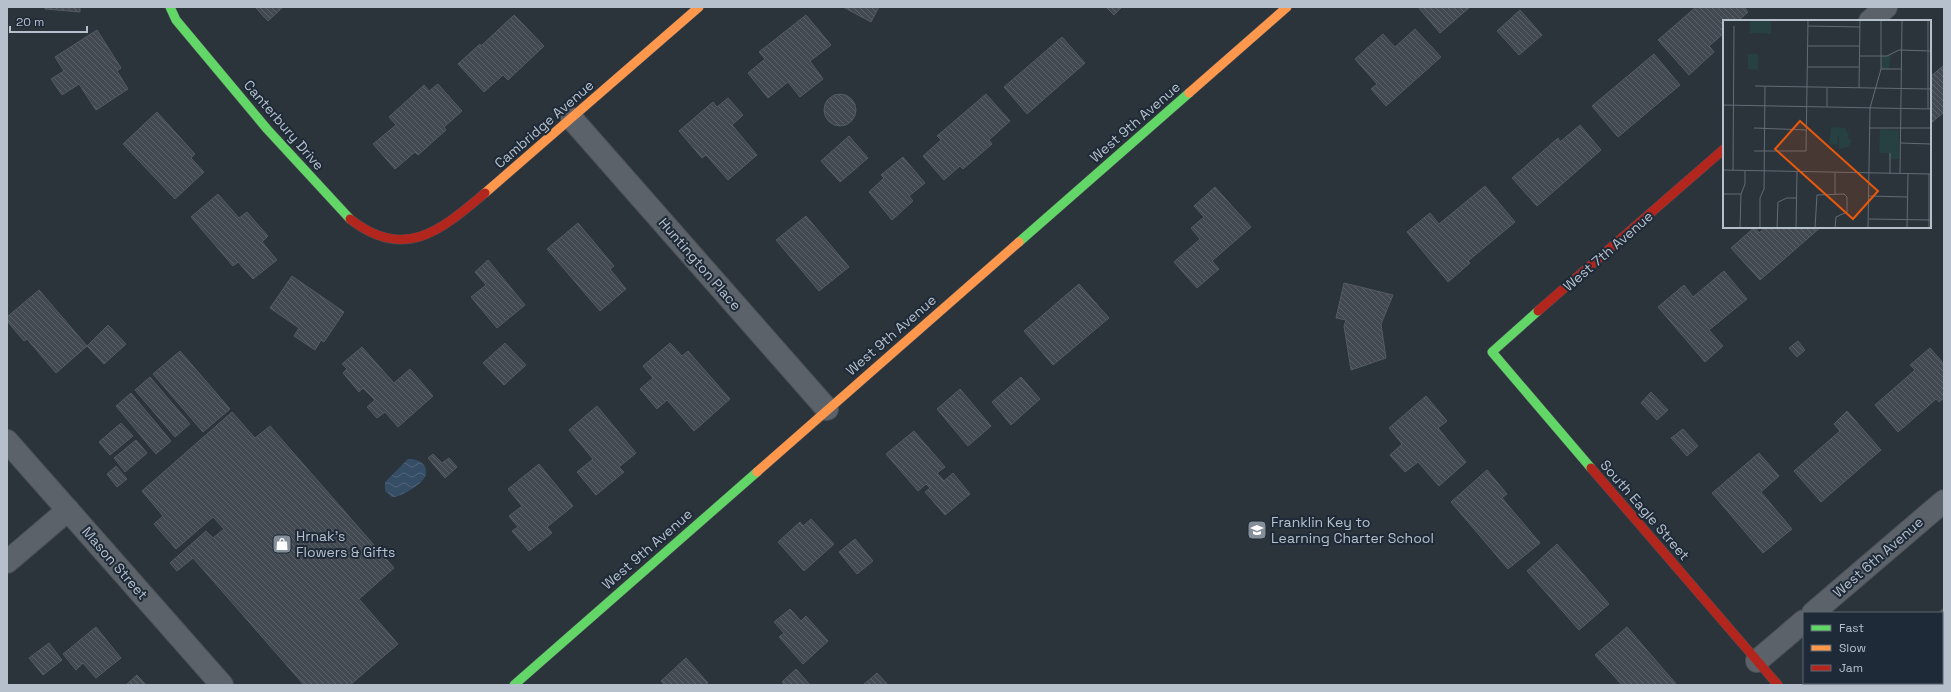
<svg xmlns="http://www.w3.org/2000/svg" width="1951" height="692" viewBox="0 0 1951 692" font-family="'Space Grotesk',sans-serif">
<defs>
<pattern id="water-waves" width="16" height="10" patternUnits="userSpaceOnUse"><rect width="16" height="10" fill="#364d66"/><path d="M0 5q4-4 8 0t8 0" fill="none" stroke="#51657b"/></pattern>
<pattern id="building-back-hatch" width="6" height="6" patternUnits="userSpaceOnUse"><rect width="6" height="6" fill="#424950"/><path d="M-1 5l2 2M0 0l6 6M5-1l2 2" fill="none" stroke="#5b6168"/></pattern>
</defs>
<rect width="100%" height="100%" fill="#2b333b"/>
<!-- water -->
<path fill="url(#water-waves)" d="M408,459C418,458 430,465 425,477C421,485 399,498 392,497L385,491V482Z"/>
<!-- building -->
<g fill="url(#building-back-hatch)" stroke="#535a63">
<polygon points="45,7 80,7 80,12 45,9"/>
<polygon points="255,7 283,7 268,21"/>
<polygon points="846,7 879,7 871,22 845,8"/>
<polygon points="1106,7 1122,7 1114,15"/>
<polygon points="1418,7 1470,7 1440,33"/>
<polygon points="1696,7 1744,7 1748,12 1738,21 1724,21 1724,33 1709,46 1714,52 1689,75 1658,40"/>
<polygon points="1520,10 1542,35 1519,55 1497,31"/>
<polygon points="514,15 544,46 508,80 503,75 484,92 458,64 480,44 481,46"/>
<polygon points="806,15 831,45 810,61 823,79 800,97 788,82 768,98 748,73 765,59 759,52"/>
<polygon points="1415,29 1441,57 1386,106 1371,89 1377,84 1355,59 1383,34 1395,47"/>
<polygon points="97,30 121,68 117,71 128,89 96,110 79,84 62,95 51,79 64,71 55,57"/>
<polygon points="1062,37 1085,63 1027,114 1004,87"/>
<polygon points="1654,54 1680,85 1618,137 1592,106"/>
<polygon points="1944,65 1944,112 1930,124 1930,77"/>
<polygon points="438,84 462,111 444,127 446,130 418,155 415,152 395,169 373,144 396,125 389,117 424,85 429,91"/>
<polygon points="986,94 1010,121 989,140 992,144 963,169 960,166 944,180 923,156 941,140 937,136"/>
<circle cx="840" cy="110" r="16"/>
<polygon points="728,98 743,115 732,125 757,155 728,180 706,155 702,158 679,131 713,102 717,107"/>
<polygon points="157,112 195,154 191,158 204,172 175,199 123,144"/>
<polygon points="1580,125 1601,150 1537,206 1512,178 1558,138 1560,142"/>
<polygon points="849,136 868,158 840,182 821,161"/>
<polygon points="903,157 925,183 909,196 913,201 892,220 869,192 884,178 881,175"/>
<polygon points="1485,186 1515,222 1468,261 1470,263 1448,282 1407,232 1430,213 1439,224"/>
<polygon points="1215,187 1251,227 1212,261 1219,269 1197,288 1174,262 1200,239 1191,228 1204,217 1194,206"/>
<polygon points="218,194 239,218 247,212 268,236 262,242 277,260 253,279 238,262 233,266 191,217"/>
<polygon points="806,216 849,267 819,291 776,240"/>
<polygon points="578,223 614,266 610,269 626,289 600,311 547,249"/>
<polygon points="1755,227 1759,233 1766,227 1821,227 1760,280 1731,248"/>
<polygon points="488,260 525,305 497,328 471,297 486,285 475,272"/>
<polygon points="1724,271 1747,299 1709,330 1723,346 1705,362 1658,307 1684,285 1693,297"/>
<polygon points="292,276 344,312 324,342 321,340 315,350 294,336 299,328 270,308"/>
<polygon points="1344,283 1393,295 1381,324 1386,358 1351,370 1344,326 1346,320 1336,318"/>
<polygon points="1079,284 1109,318 1053,365 1024,331"/>
<polygon points="39,290 87,346 56,373 27,339 24,341 7,321 7,317"/>
<polygon points="108,325 126,344 104,364 87,346"/>
<polygon points="1798,341 1805,350 1797,357 1789,348"/>
<polygon points="505,343 526,365 504,385 483,363"/>
<polygon points="670,343 682,356 688,351 730,399 694,431 667,400 657,409 640,389 653,378 643,366"/>
<polygon points="362,347 394,383 410,369 433,396 398,427 385,412 377,418 367,407 375,400 363,388 359,392 343,373 347,369 342,364"/>
<polygon points="1930,348 1944,364 1944,398 1939,402 1936,399 1898,432 1875,405 1915,370 1910,365"/>
<polygon points="180,351 230,409 203,432 153,374"/>
<polygon points="150,377 190,424 175,437 135,390"/>
<polygon points="1021,377 1040,399 1011,425 992,402"/>
<polygon points="960,389 991,426 968,446 937,409"/>
<polygon points="1651,392 1668,410 1657,420 1641,403"/>
<polygon points="131,393 171,441 156,454 116,406"/>
<polygon points="1426,396 1447,421 1438,428 1466,462 1439,486 1418,462 1405,472 1390,455 1402,444 1389,428"/>
<polygon points="597,406 636,453 619,467 624,472 596,495 577,472 593,459 569,430"/>
<polygon points="1847,411 1881,450 1821,502 1794,471 1840,431 1834,424"/>
<polygon points="232,412 255,438 270,426 394,568 359,599 398,644 350,685 304,685 193,558 177,571 170,563 206,531 213,538 224,529 213,517 176,549 154,524 163,516 142,491"/>
<polygon points="121,423 133,436 110,455 99,442"/>
<polygon points="1683,429 1698,446 1687,456 1671,438"/>
<polygon points="914,431 945,467 937,473 944,481 953,473 970,494 945,515 925,492 930,488 926,484 918,491 886,454"/>
<polygon points="136,440 147,453 125,472 114,458"/>
<polygon points="1759,453 1779,476 1761,492 1792,529 1763,553 1712,493"/>
<polygon points="433,454 442,463 449,458 457,467 445,478 428,458"/>
<polygon points="539,464 573,506 547,527 552,533 529,551 512,531 518,527 509,516 522,506 508,489"/>
<polygon points="116,466 127,479 117,487 107,474"/>
<polygon points="1487,470 1507,494 1502,498 1540,543 1508,569 1451,502"/>
<polygon points="811,519 834,544 804,571 778,542 800,522 803,526"/>
<polygon points="855,539 873,561 857,574 839,552"/>
<polygon points="1557,544 1609,604 1579,630 1527,571"/>
<polygon points="1944,608 1944,626 1942,624 1942,613 1938,613"/>
<polygon points="790,609 801,621 806,616 828,641 803,664 779,637 784,633 774,622"/>
<polygon points="96,627 121,658 96,678 83,663 76,670 63,654"/>
<polygon points="1627,627 1677,685 1622,685 1595,655"/>
<polygon points="49,643 62,660 43,675 29,658"/>
<polygon points="686,658 708,683 706,685 665,685 661,681"/>
<polygon points="796,669 810,685 785,685 782,682"/>
<polygon points="877,673 888,685 863,685"/>
<polygon points="137,675 146,685 126,685"/>
<polygon points="1885,683 1923,683 1925,685 1887,685"/>
</g>
<g fill="none" stroke-linecap="round" stroke-linejoin="round">
<!-- street casing -->
<g stroke="#4a4f55" stroke-width="24">
<g id="street">
<polyline points="1870,21 1886,7"/>
<polyline points="572,119 827,409"/>
<polyline points="7,441 222,685"/>
<polyline points="7,562 68,510"/>
<polyline points="1813,613 1944,501"/>
<polyline points="1757,661 1804,621"/>
</g>
</g>
<!-- fast casing -->
<g stroke="#4a4f55" stroke-width="10">
<g id="fast">
<polyline points="170,7 176,20 267,129 350,219"/>
<polyline points="1019,242 1189,93"/>
<polyline points="1538,311 1492,352 1591,468"/>
<polyline points="514,685 757,472"/>
</g>
</g>
<!-- slow casing -->
<g stroke="#4a4f55" stroke-width="10">
<g id="slow">
<polyline points="1189,93 1287,7"/>
<polyline points="485,193 699,7"/>
<polyline points="757,472 1019,242"/>
</g>
</g>
<!-- jam casing -->
<g stroke="#4a4f55" stroke-width="10">
<g id="jam">
<path d="M350,219C405,262 441,230 485,193"/>
<polyline points="1538,311 1724,149"/>
<polyline points="1591,468 1778,685"/>
</g>
</g>
<!-- street -->
<use href="#street" stroke="#5c6269" stroke-width="22"/>
<!-- fast -->
<use href="#fast" stroke="#63d668" stroke-width="9"/>
<!-- slow -->
<use href="#slow" stroke="#ff974d" stroke-width="9"/>
<!-- jam -->
<use href="#jam" stroke="#b3261e" stroke-width="9"/>
</g>
<!-- icons -->
<defs>
<g id="school-square" transform="scale(1)"><rect x="-9" y="-9" width="18" height="18" rx="4" fill="#858f99" stroke="#1e2a37"/><path d="M0-5L7-2L0 1L-7-2ZM-4 1L0 2.5L4 1V4Q0 6-4 4Z" fill="#fff"/></g>
<g id="shop-square" transform="scale(1)"><rect x="-9" y="-9" width="18" height="18" rx="4" fill="#858f99" stroke="#1e2a37"/><path d="M-5-2.5h2.3a2.7 3.5 0 0 1 5.4 0H5L5.5 6h-11ZM-1.5-2.5h3a1.5 2.3 0 0 0-3 0Z" fill="#fff"/></g>
</defs>
<g fill-rule="evenodd">
<use href="#school-square" x="1257" y="530"/>
<use href="#shop-square" x="282" y="544"/>
</g>
<g text-anchor="middle" dominant-baseline="central" stroke-width="4" stroke-linejoin="round" paint-order="stroke">
<!-- street labels -->
<g font-size="14" fill="#b6c0cc" stroke="#1e2a37">
<text transform="translate(1135 122) rotate(-41)">West 9th Avenue</text>
<text transform="translate(544 124) rotate(-41)">Cambridge Avenue</text>
<text transform="translate(284 125) rotate(49)">Canterbury Drive</text>
<text transform="translate(1608 251) rotate(-41)">West 7th Avenue</text>
<text transform="translate(700 264) rotate(49)">Huntington Place</text>
<text transform="translate(891 335) rotate(-41)">West 9th Avenue</text>
<text transform="translate(1645 510) rotate(49)">South Eagle Street</text>
<text transform="translate(647 549) rotate(-41)">West 9th Avenue</text>
<text transform="translate(1878 557) rotate(-41)">West 6th Avenue</text>
<text transform="translate(115 563) rotate(49)">Mason Street</text>
</g>
<!-- poi labels -->
<g font-size="14" fill="#b6c0cc" stroke="#1e2a37" text-anchor="start">
<text x="1271" y="522">Franklin Key to<tspan x="1271" dy="16">Learning Charter School</tspan></text>
<text x="296" y="536">Hrnak's<tspan x="296" dy="16">Flowers &amp; Gifts</tspan></text>
</g>
</g>
<!-- overview -->
<g transform="translate(1723 20)">
<rect width="208" height="208" fill="#2b333b"/>
<path d="M27,0H48V14L27,13ZM25,34H35V50L25,49ZM168,35L166,49H158V36ZM108,107L123,108V111L126,112L125,118L129,120L125,127L116,129V117L113,119L115,118V125L106,124ZM157,109L176,110V139H166V133H156Z" fill="#274042"/>
<path fill="none" stroke="#636b75" stroke-width="1" d="M85,6L137,7M85,26H137M137,36H164L176,30L208,31M84,47H136M158,49H178M32,66L208,69M136,68L137,0M0,85L208,89M104,87V68M205,89V0M31,108L84,110M146,108H208M178,123L208,124M31,131H83L85,0M0,150L208,154M10,150L11,6M177,153L179,0M167,154V133M0,174H18M112,174V153M146,176L184,177M146,199L208,200M17,208L18,174L22,164V151M37,208V178L41,169L42,67M54,208L55,182L64,178H73M73,208L74,152M92,208L94,175L121,174L124,177V192L113,197L112,208M145,208L147,88L158,49V0M184,208L185,154M206,208V154"/>
<path fill="#e8590c" fill-opacity="0.15" stroke="#e8590c" stroke-width="2" d="M77,101L155,171L130,199L52,129Z"/>
<rect width="208" height="208" fill="none" stroke="#b6c0cc" stroke-width="2"/>
</g>
<!-- border -->
<rect width="1951" height="692" fill="none" stroke="#b6c0cc" stroke-width="16"/>
<!-- legend -->
<rect x="1803" y="612" width="140" height="72" fill="#1e2a37" stroke="#5b6673"/>
<rect x="1811" y="625" width="20" height="6" fill="#63d668" stroke="#5b6673"/>
<text x="1839" y="632" font-size="12" fill="#b6c0cc">Fast</text>
<rect x="1811" y="645" width="20" height="6" fill="#ff974d" stroke="#5b6673"/>
<text x="1839" y="652" font-size="12" fill="#b6c0cc">Slow</text>
<rect x="1811" y="665" width="20" height="6" fill="#b3261e" stroke="#5b6673"/>
<text x="1839" y="672" font-size="12" fill="#b6c0cc">Jam</text>
<!-- scale -->
<path d="M10 26v6h77v-6" fill="none" stroke="#b6c0cc" stroke-width="2"/>
<text x="16" y="26" font-size="12" fill="#b6c0cc" stroke="#1e2a37" stroke-width="3" paint-order="stroke">20 m</text>
</svg>
